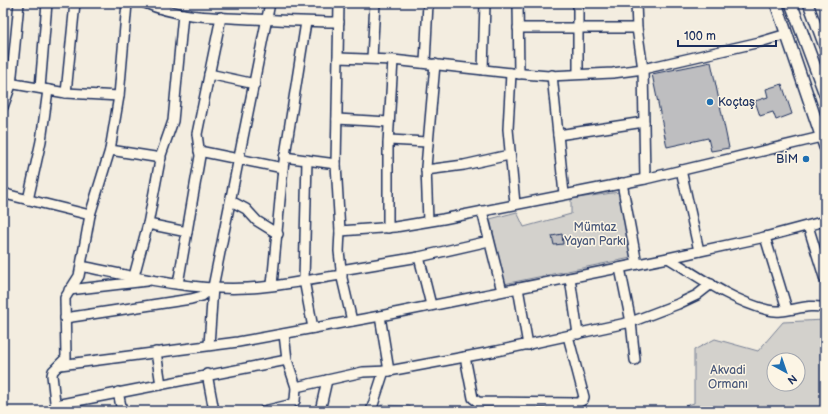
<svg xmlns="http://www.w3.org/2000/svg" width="828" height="414" viewBox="0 0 828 414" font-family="'Balsamiq Sans',sans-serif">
<rect width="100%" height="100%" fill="#f3ede0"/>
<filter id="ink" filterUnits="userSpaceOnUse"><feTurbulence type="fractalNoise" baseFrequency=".025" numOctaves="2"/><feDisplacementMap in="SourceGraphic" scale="8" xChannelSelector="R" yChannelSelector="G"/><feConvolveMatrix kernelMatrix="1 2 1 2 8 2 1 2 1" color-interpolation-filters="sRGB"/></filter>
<g filter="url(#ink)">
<!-- green -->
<g fill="#d3d1cc" stroke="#778095" fill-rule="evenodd">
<polygon points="619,192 631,258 504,284 490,219 517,212 524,227 571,214 571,199"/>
<path d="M825,320V411H670L694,403V350L715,339L758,351L783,322ZM774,360H798V384H774Z"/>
<polygon points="381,405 409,406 416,411 380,411"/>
</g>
<!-- building -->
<g fill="#bebec0" stroke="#1b2f5e">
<polygon points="711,62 729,148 711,151 708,138 667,147 652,74"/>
<polygon points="782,84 792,114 776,120 773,112 760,116 755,101 768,97 766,89"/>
<polygon points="562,234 563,244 554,245 552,236"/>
</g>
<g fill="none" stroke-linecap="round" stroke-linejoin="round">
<!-- minor casing -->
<g stroke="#1b2f5e" stroke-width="12">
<g id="minor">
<path d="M145,3C179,18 217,17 253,19C282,20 310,22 339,22"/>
<polyline points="339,3 336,164 340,231 339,251 342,278 352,321"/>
<polyline points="518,3 519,74"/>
<polyline points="578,3 578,73"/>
<polyline points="636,3 637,28 643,69 645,179"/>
<polyline points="808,3 825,49"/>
<polyline points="518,28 637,28"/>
<polyline points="338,58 393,60 511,73 549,76 613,73 643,69 760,42 787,34"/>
<polyline points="372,58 375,3"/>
<polyline points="425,63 428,3"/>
<polyline points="483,70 485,3"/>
<polyline points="511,73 508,129 515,204"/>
<polyline points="209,74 255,84"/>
<polyline points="552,75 564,194"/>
<polyline points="3,82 66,93 119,96"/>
<polyline points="40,88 47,3"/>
<polyline points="66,93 75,3"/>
<polyline points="3,107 11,85 19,3"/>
<polyline points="337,119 389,122"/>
<polyline points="558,135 644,122"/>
<polyline points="389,140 427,142"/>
<polyline points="110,150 161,158"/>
<polyline points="199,151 283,168"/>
<polyline points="284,157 336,164"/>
<polyline points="307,160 304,280 313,328"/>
<polyline points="426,170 464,165 509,155"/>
<polyline points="681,170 699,251"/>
<polyline points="622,183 637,264"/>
<polyline points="3,192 9,195 90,215"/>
<polyline points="28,200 41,141 48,90"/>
<polyline points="231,201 246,209 257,221 278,234"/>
<polyline points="482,211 502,291"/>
<polyline points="428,221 426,167 435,64"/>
<polyline points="148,224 187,232"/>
<polyline points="808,226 825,280"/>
<polyline points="388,228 388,143 393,60"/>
<polyline points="340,231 395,227 443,219 645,179 821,137"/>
<polyline points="765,237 787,309"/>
<polyline points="419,257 431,305"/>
<path d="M668,258C699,277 732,301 768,310C786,315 806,302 825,308"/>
<path d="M81,266C136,277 191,291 248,288C279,287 311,279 342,275"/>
<polyline points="620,268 631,322 635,360"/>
<polyline points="341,270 419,257 489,241"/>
<polyline points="134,276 148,224 161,155 173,121 183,14"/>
<polyline points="570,278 578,334"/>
<polyline points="178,284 200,156 197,134 221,17"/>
<polyline points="272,285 283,168 306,22"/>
<polyline points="518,288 528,345"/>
<polyline points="69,290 147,281"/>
<polyline points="380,316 389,371"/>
<polyline points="65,318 191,299 202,296 213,287"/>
<polyline points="209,345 213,287 270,3"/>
<polyline points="156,352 161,385"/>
<polyline points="465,357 473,398 478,402 578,403 583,400 584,397 568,336"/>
<polyline points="60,365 238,342 380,316 668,258 765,237 825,221"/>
<polyline points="207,374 214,411"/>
<polyline points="296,387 363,372 389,371 497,351 631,322 678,304 697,295 711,284"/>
<polyline points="118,392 122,411"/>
<polyline points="56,405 287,360"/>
<polyline points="56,411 52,375 53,371 66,358 65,298 79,276 90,215 110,150 119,96 127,3"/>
<polyline points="264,411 289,405 295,401 296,387 287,360 284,334"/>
<polyline points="320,411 327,380"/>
<polyline points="371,411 384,371"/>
</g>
</g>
<!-- major casing -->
<g stroke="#1b2f5e" stroke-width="14">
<g id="major">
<polyline points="776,3 825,147"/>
<polyline points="791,3 825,94"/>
</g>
</g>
<!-- minor -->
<use href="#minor" stroke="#fcf5e5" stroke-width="9"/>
<!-- major -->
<use href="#major" stroke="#fcf5e5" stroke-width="11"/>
</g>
</g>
<!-- markers -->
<g fill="#1f6fb2" stroke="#fcf5e5" stroke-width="1.5">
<circle cx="710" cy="102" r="4"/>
<circle cx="806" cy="159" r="4"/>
</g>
<g text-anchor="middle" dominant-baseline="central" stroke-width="3" stroke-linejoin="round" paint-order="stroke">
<!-- poi labels -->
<g font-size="12" fill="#1b2f5e" stroke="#fcf5e5" text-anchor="start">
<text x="718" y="102">Koçtaş</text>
<text x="798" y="159" text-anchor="end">BİM</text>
</g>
<!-- park labels -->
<g font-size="12" fill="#49587a" stroke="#fcf5e5">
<text x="595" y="227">Mümtaz<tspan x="595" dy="14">Yayan Parkı</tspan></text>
<text x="728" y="370">Akvadi<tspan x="728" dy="14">Ormanı</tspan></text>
</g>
</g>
<!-- margin -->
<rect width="828" height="414" fill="none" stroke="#fcf5e5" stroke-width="16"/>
<rect x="8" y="8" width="812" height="398" fill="none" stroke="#1b2f5e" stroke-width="1.5" filter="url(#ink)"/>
<!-- north arrow -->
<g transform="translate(786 372) rotate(140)"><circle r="19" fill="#fcf5e5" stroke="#a2a6af"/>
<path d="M0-3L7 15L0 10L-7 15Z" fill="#1f6fb2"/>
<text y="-6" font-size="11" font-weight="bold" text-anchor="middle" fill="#1b2f5e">N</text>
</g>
<!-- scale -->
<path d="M678 40v6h98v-6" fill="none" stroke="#1b2f5e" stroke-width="2"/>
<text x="684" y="40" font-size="12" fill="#1b2f5e" stroke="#fcf5e5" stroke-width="3" paint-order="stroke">100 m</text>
</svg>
